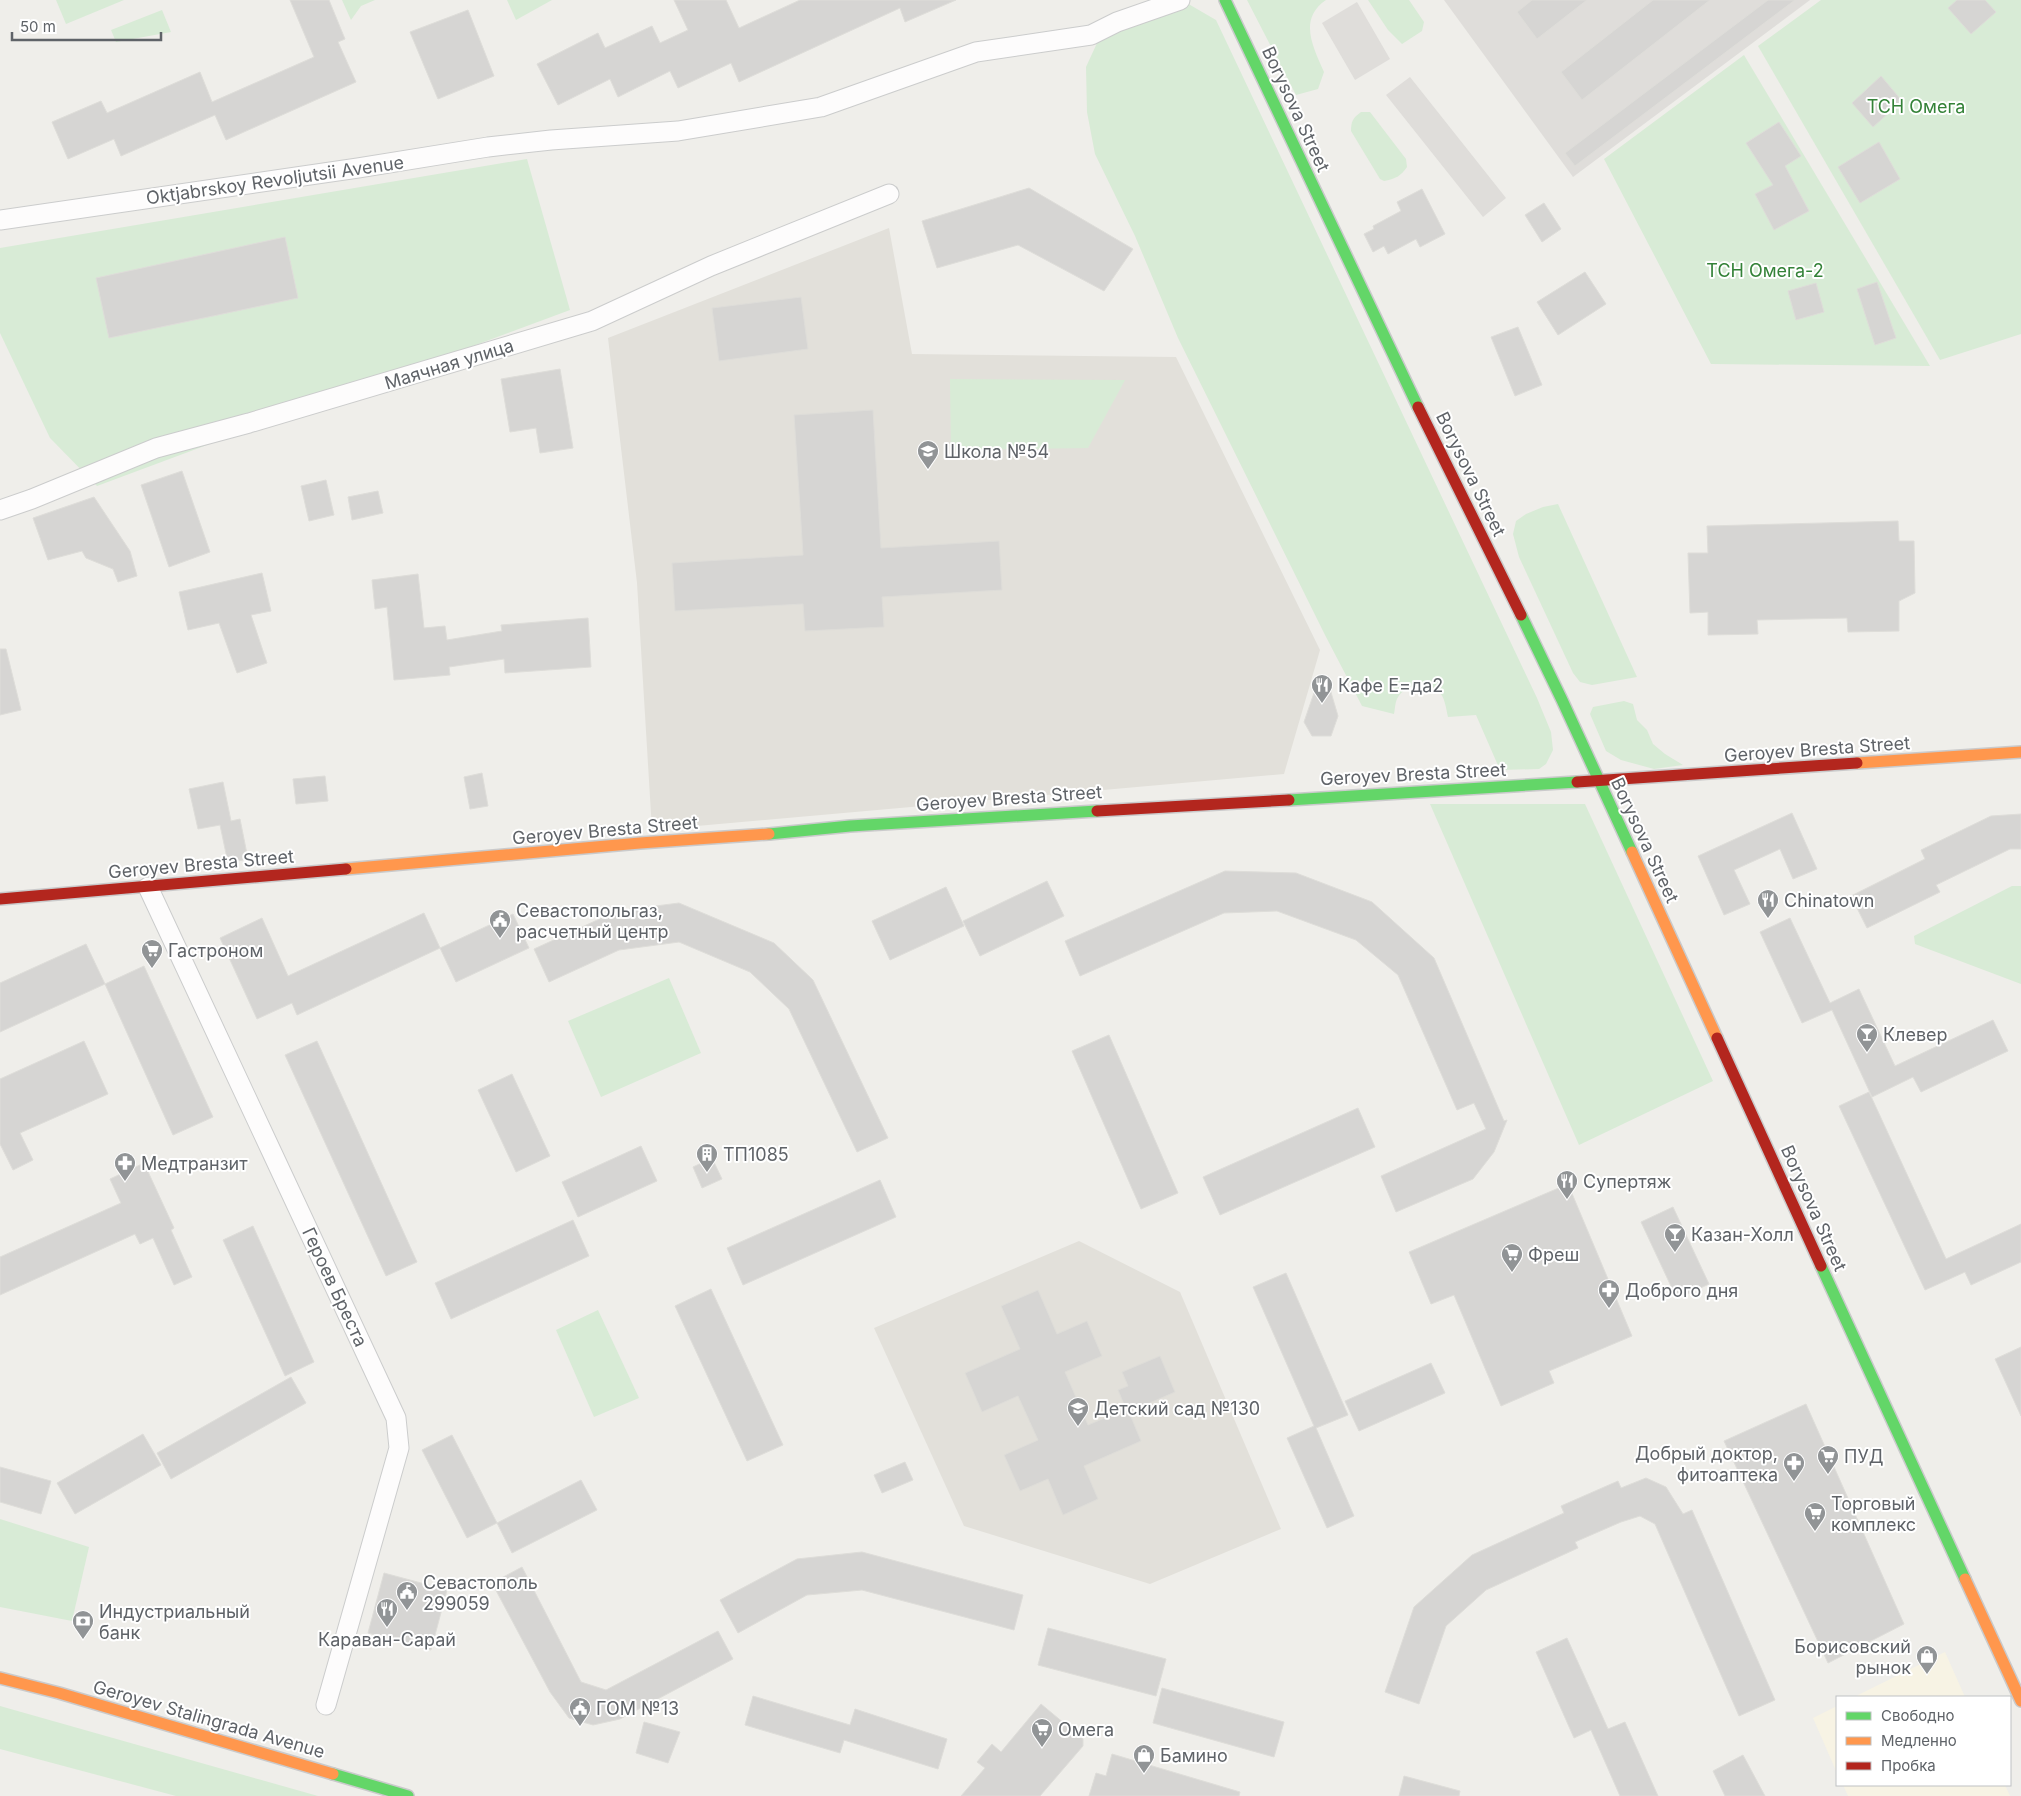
<svg xmlns="http://www.w3.org/2000/svg" width="2021" height="1796" viewBox="0 0 2021 1796" font-family="Inter,sans-serif">
<rect width="100%" height="100%" fill="#efeeea"/>
<!-- commercial -->
<g fill="#f7f3e4">
<polygon points="1945,1652 1965,1697 1854,1697"/>
<polygon points="1837,1706 1837,1773 1813,1718"/>
<polygon points="1843,1785 2005,1785 2010,1796 1848,1796"/>
</g>
<!-- industrial -->
<g fill="#dfddda">
<polygon points="1444,0 1810,0 1573,177"/>
<polygon points="1357,2 1390,59 1355,80 1322,23"/>
<polygon points="1410,77 1506,198 1483,217 1386,95"/>
</g>
<!-- education -->
<g fill="#e2e0da">
<polygon points="889,228 912,354 1176,357 1320,650 1284,774 652,830 637,583 608,338"/>
<polygon points="1079,1241 1180,1292 1281,1529 1150,1584 964,1526 874,1328"/>
</g>
<!-- green -->
<g fill="#d8ebd6">
<polygon points="56,0 124,0 66,24"/>
<polygon points="342,0 375,0 361,6 351,20"/>
<polygon points="507,0 552,0 516,20"/>
<path d="M1247,0H1326C1298,19 1313,47 1324,72L1318,89L1296,95Z"/>
<polygon points="1368,0 1409,0 1424,22 1422,31 1402,44 1388,30"/>
<polygon points="1821,0 2021,0 2021,334 1940,360 1758,46"/>
<path d="M1185,2L1216,20L1537,698L1551,732L1553,750L1546,764L1539,769L1500,770L1476,715L1448,717C1446,709 1445,696 1438,691C1426,681 1404,684 1397,699C1395,703 1395,710 1394,714L1362,706L1325,635L1178,338L1135,236L1095,154L1087,112L1086,67L1103,30Z"/>
<polygon points="162,10 171,32 116,42 111,30"/>
<polygon points="1744,55 1930,366 1711,364 1604,159"/>
<path d="M1361,112H1370L1406,159L1407,167C1401,176 1395,179 1384,181L1380,179L1351,131C1351,121 1353,118 1361,112Z"/>
<polygon points="527,159 570,310 97,486 50,438 0,333 0,248"/>
<polygon points="950,379 1125,380 1088,448 951,450"/>
<polygon points="1558,504 1637,677 1592,685 1580,682 1573,673 1519,557 1513,534 1516,521 1526,514 1543,507"/>
<polygon points="1624,701 1633,704 1637,720 1647,730 1653,744 1665,754 1683,765 1654,769 1621,760 1606,751 1590,714 1593,707"/>
<polygon points="1430,804 1585,804 1713,1081 1579,1145"/>
<polygon points="2012,886 2021,886 2021,984 1915,944 1914,936"/>
<polygon points="669,978 701,1053 601,1097 568,1021"/>
<polygon points="598,1310 639,1398 594,1417 556,1330"/>
<polygon points="0,1519 89,1547 72,1621 0,1607"/>
<polygon points="0,1706 318,1796 176,1796 0,1749"/>
</g>
<!-- building -->
<g fill="#d6d5d3" stroke="#deddd9">
<polygon points="290,0 329,0 345,39 338,42 356,82 226,140 215,115 121,156 114,139 68,159 52,122 101,101 107,113 200,72 212,102 314,57"/>
<polygon points="674,0 726,0 739,28 800,0 956,0 905,22 900,8 739,82 731,63 678,88 670,71 618,97 610,79 558,105 537,64 598,33 605,48 652,26 660,43 688,30"/>
<polygon points="1532,0 1587,0 1537,39 1517,12"/>
<polygon points="1653,0 1710,0 1582,100 1561,72"/>
<polygon points="1768,0 1795,0 1575,166 1565,153"/>
<polygon points="1957,0 1985,0 1996,12 1971,34 1948,8"/>
<polygon points="468,10 494,76 438,99 410,32"/>
<polygon points="1881,76 1902,101 1873,127 1852,103"/>
<polygon points="1779,122 1801,156 1785,166 1809,211 1774,230 1755,194 1773,185 1746,143"/>
<polygon points="1879,142 1900,179 1860,203 1838,167"/>
<polygon points="1029,188 1133,249 1104,291 1018,245 937,268 922,221"/>
<polygon points="1422,189 1445,234 1420,247 1416,239 1388,254 1384,246 1373,252 1364,234 1374,229 1373,226 1401,211 1397,202"/>
<polygon points="1544,203 1561,229 1542,242 1525,215"/>
<polygon points="285,237 298,298 109,338 96,278"/>
<polygon points="1585,272 1606,304 1558,335 1537,302"/>
<polygon points="1877,282 1896,338 1875,345 1857,289"/>
<polygon points="1816,283 1824,312 1796,320 1788,291"/>
<polygon points="801,297 808,349 719,361 712,308"/>
<polygon points="1518,327 1542,385 1515,396 1491,337"/>
<polygon points="560,369 573,448 540,453 536,428 510,432 501,379"/>
<polygon points="873,410 881,548 999,541 1002,590 882,597 884,627 805,631 803,604 675,611 672,563 803,555 794,415"/>
<polygon points="182,471 210,552 169,567 141,485"/>
<polygon points="326,480 334,515 309,521 301,486"/>
<polygon points="378,491 383,513 352,520 348,497"/>
<polygon points="94,497 130,551 137,576 118,582 113,569 86,558 82,551 48,560 33,518"/>
<polygon points="1898,521 1899,541 1914,541 1915,593 1899,601 1899,631 1848,632 1847,618 1757,620 1758,634 1708,635 1708,612 1690,613 1688,553 1708,553 1707,526"/>
<polygon points="262,573 271,611 251,615 267,663 237,673 219,623 188,630 179,592"/>
<polygon points="418,574 424,628 445,626 447,640 502,631 501,625 588,618 591,667 505,673 504,659 449,667 450,675 394,680 387,607 375,609 372,580"/>
<polygon points="0,649 6,649 21,710 0,715"/>
<polygon points="1330,689 1338,716 1331,736 1312,736 1304,722 1314,693"/>
<polygon points="482,773 488,806 470,809 464,777"/>
<polygon points="325,776 328,801 296,804 293,779"/>
<polygon points="223,782 231,821 240,819 248,859 228,863 220,825 198,829 189,789"/>
<polygon points="1792,813 1817,869 1793,879 1780,849 1734,870 1750,904 1724,915 1698,856"/>
<polygon points="2021,814 2021,849 2010,849 1936,885 1940,892 1867,928 1851,896 1925,859 1921,850 1991,816"/>
<polygon points="1225,871 1296,873 1372,902 1434,958 1504,1121 1507,1120 1494,1152 1473,1179 1396,1212 1381,1176 1486,1129 1474,1103 1457,1110 1398,975 1356,940 1277,911 1224,913 1080,976 1065,941"/>
<polygon points="1047,881 1064,916 980,956 963,921"/>
<polygon points="946,887 964,926 890,960 872,921"/>
<polygon points="679,903 774,943 813,980 888,1138 857,1152 789,1009 750,972 679,942 619,950 549,982 534,949 617,911"/>
<polygon points="424,913 440,948 297,1015 292,1003 257,1019 220,938 262,918 288,976"/>
<polygon points="513,914 529,948 456,982 440,948"/>
<polygon points="1790,918 1830,1003 1859,989 1895,1066 1993,1020 2008,1051 1921,1092 1913,1077 1872,1097 1832,1010 1802,1023 1760,932"/>
<polygon points="86,944 105,984 0,1032 0,983"/>
<polygon points="144,966 213,1117 173,1135 105,984"/>
<polygon points="1109,1035 1178,1193 1141,1209 1072,1051"/>
<polygon points="84,1041 108,1094 20,1133 33,1160 13,1170 0,1144 0,1079"/>
<polygon points="317,1041 417,1262 386,1276 285,1055"/>
<polygon points="512,1074 550,1156 516,1172 478,1090"/>
<polygon points="1869,1092 1946,1259 2021,1224 2021,1262 1971,1285 1965,1272 1925,1290 1839,1106"/>
<polygon points="1358,1108 1375,1147 1220,1215 1203,1177"/>
<polygon points="641,1146 657,1181 578,1217 562,1182"/>
<polygon points="712,1158 722,1179 702,1188 693,1167"/>
<polygon points="144,1163 174,1228 171,1230 192,1277 174,1285 153,1238 140,1244 135,1234 0,1295 0,1257 121,1203 110,1179"/>
<polygon points="880,1180 896,1217 743,1285 727,1248"/>
<polygon points="1568,1184 1632,1336 1549,1371 1554,1383 1501,1406 1454,1295 1431,1304 1409,1252"/>
<polygon points="1673,1207 1709,1284 1677,1299 1641,1222"/>
<polygon points="573,1220 589,1256 451,1319 435,1283"/>
<polygon points="253,1226 314,1362 285,1376 223,1240"/>
<polygon points="1286,1273 1348,1415 1316,1428 1354,1516 1327,1528 1287,1438 1314,1426 1253,1287"/>
<polygon points="711,1289 783,1445 747,1461 675,1306"/>
<polygon points="1038,1290 1057,1334 1087,1321 1102,1356 1065,1372 1088,1425 1126,1409 1118,1390 1128,1386 1122,1372 1160,1356 1175,1392 1129,1412 1141,1441 1084,1466 1098,1499 1063,1515 1048,1479 1020,1491 1004,1455 1038,1440 1018,1396 982,1412 965,1373 1020,1349 1001,1306"/>
<polygon points="2021,1347 2021,1416 1995,1359"/>
<polygon points="1431,1363 1445,1393 1359,1431 1345,1401"/>
<polygon points="291,1377 306,1403 171,1479 157,1453"/>
<polygon points="1806,1404 1904,1624 1828,1663 1724,1441"/>
<polygon points="143,1434 161,1465 75,1514 57,1483"/>
<polygon points="452,1435 497,1523 467,1538 422,1450"/>
<polygon points="905,1462 913,1480 882,1493 874,1475"/>
<polygon points="0,1467 51,1481 41,1514 0,1502"/>
<polygon points="1646,1478 1666,1487 1683,1514 1692,1510 1775,1700 1739,1716 1655,1524 1640,1516 1621,1522 1575,1542 1578,1548 1486,1590 1446,1626 1419,1704 1385,1692 1414,1607 1472,1555 1564,1513 1561,1506 1618,1481 1621,1488"/>
<polygon points="581,1480 597,1510 512,1553 497,1523"/>
<polygon points="862,1552 1023,1595 1014,1630 862,1590 807,1595 738,1633 720,1600 797,1559"/>
<polygon points="522,1567 581,1682 606,1690 718,1631 733,1659 620,1719 593,1725 569,1718 550,1692 492,1583"/>
<polygon points="384,1573 447,1590 431,1650 368,1633"/>
<polygon points="1048,1628 1166,1659 1156,1696 1038,1665"/>
<polygon points="1567,1638 1608,1729 1625,1722 1658,1796 1620,1796 1591,1730 1574,1738 1536,1652"/>
<polygon points="1162,1688 1284,1722 1274,1757 1153,1723"/>
<polygon points="753,1696 850,1725 855,1709 947,1739 938,1769 844,1740 840,1753 745,1725"/>
<polygon points="1041,1704 1083,1739 1083,1746 1040,1796 961,1796 985,1768 977,1762 992,1744 1001,1752"/>
<polygon points="644,1722 680,1732 668,1763 636,1753"/>
<polygon points="1112,1754 1240,1792 1239,1796 1089,1796 1096,1773 1106,1776"/>
<polygon points="1743,1755 1765,1796 1725,1796 1713,1771"/>
<polygon points="1404,1776 1460,1791 1459,1796 1399,1796"/>
</g>
<g fill="none" stroke-linecap="round" stroke-linejoin="round">
<!-- street casing -->
<g stroke="#cbcccc" stroke-width="21">
<g id="street">
<polyline points="0,220 358,168 488,147 551,140 678,131 821,107 976,52 1091,35 1117,22 1180,0"/>
<polyline points="0,510 32,499 156,448 249,423 592,321 711,266 889,194"/>
<path d="M148,887C232,1063 312,1242 396,1418L399,1448L326,1705"/>
</g>
</g>
<!-- fast casing -->
<g stroke="#cacacb" stroke-width="14">
<g id="fast">
<polyline points="1225,0 1418,407"/>
<polyline points="1521,615 1562,700 1632,852"/>
<polyline points="1289,800 1577,782"/>
<polyline points="769,834 850,826 1097,811"/>
<polyline points="1821,1266 1965,1579"/>
<polyline points="333,1774 408,1796"/>
</g>
</g>
<!-- slow casing -->
<g stroke="#cacacb" stroke-width="14">
<g id="slow">
<polyline points="1857,763 2021,752"/>
<polyline points="1632,852 1717,1038"/>
<polyline points="346,869 640,843 769,834"/>
<polyline points="1965,1579 2021,1701"/>
<polyline points="0,1678 59,1693 333,1774"/>
</g>
</g>
<!-- jam casing -->
<g stroke="#cacacb" stroke-width="14">
<g id="jam">
<polyline points="1418,407 1521,615"/>
<polyline points="1577,782 1857,763"/>
<polyline points="1097,811 1289,800"/>
<polyline points="0,899 346,869"/>
<polyline points="1717,1038 1821,1266"/>
</g>
</g>
<!-- street -->
<use href="#street" stroke="#fdfcfc" stroke-width="19"/>
<!-- fast -->
<use href="#fast" stroke="#63d668" stroke-width="11"/>
<!-- slow -->
<use href="#slow" stroke="#ff974d" stroke-width="11"/>
<!-- jam -->
<use href="#jam" stroke="#b3261e" stroke-width="11"/>
</g>
<!-- icons -->
<defs>
<g id="school-pin" transform="scale(1.125)"><path d="M0 17L-7.5 6A9.5 9.5 0 1 1 7.5 6Z" fill="#919496" stroke="#fff"/><path d="M0-5L7-2L0 1L-7-2ZM-4 1L0 2.5L4 1V4Q0 6-4 4Z" fill="#fff"/></g>
<g id="restaurant-pin" transform="scale(1.125)"><path d="M0 17L-7.5 6A9.5 9.5 0 1 1 7.5 6Z" fill="#919496" stroke="#fff"/><path d="M-5-6h1v4h1v-4h1v4h1v-4h1v5L-1.5 .5V6h-2V.5L-5-1ZM5-6V6H3V1.5H1.5Q1.5-4 5-6Z" fill="#fff"/></g>
<g id="civic-pin" transform="scale(1.125)"><path d="M0 17L-7.5 6A9.5 9.5 0 1 1 7.5 6Z" fill="#919496" stroke="#fff"/><path d="M-.6-6.5H3V-4.5H.6V-3L4-1V1h2V6H-6V1h2V-1L-.6-3ZM-1.2 2.5V6h2.4V2.5Z" fill="#fff"/></g>
<g id="supermarket-pin" transform="scale(1.125)"><path d="M0 17L-7.5 6A9.5 9.5 0 1 1 7.5 6Z" fill="#919496" stroke="#fff"/><path d="M-6-5.5h2.5l.6 2H6L4.5 2H-2.5L-4.4-4H-6ZM-1.5 3.2a1.3 1.3 0 1 0 .1 0ZM3 3.2a1.3 1.3 0 1 0 .1 0Z" fill="#fff"/></g>
<g id="bar-pin" transform="scale(1.125)"><path d="M0 17L-7.5 6A9.5 9.5 0 1 1 7.5 6Z" fill="#919496" stroke="#fff"/><path d="M-6-5H6L.8 .8V4.5H3.5V6h-7V4.5H-.8V.8Z" fill="#fff"/></g>
<g id="building-pin" transform="scale(1.125)"><path d="M0 17L-7.5 6A9.5 9.5 0 1 1 7.5 6Z" fill="#919496" stroke="#fff"/><path d="M-4-6H4V6H1V3H-1V6H-4ZM-2.5-4.3h1.7v1.8h-1.7ZM.8-4.3h1.7v1.8H.8ZM-2.5-1h1.7V.8h-1.7ZM.8-1h1.7V.8H.8Z" fill="#fff"/></g>
<g id="pharmacy-pin" transform="scale(1.125)"><path d="M0 17L-7.5 6A9.5 9.5 0 1 1 7.5 6Z" fill="#919496" stroke="#fff"/><path d="M-2-6h4v4h4v4h-4v4h-4v-4h-4v-4h4Z" fill="#fff"/></g>
<g id="bank-pin" transform="scale(1.125)"><path d="M0 17L-7.5 6A9.5 9.5 0 1 1 7.5 6Z" fill="#919496" stroke="#fff"/><path d="M-6-4H6V4H-6ZM0-2.3a2.3 2.3 0 1 0 0 4.6a2.3 2.3 0 1 0 0-4.6Z" fill="#fff"/></g>
<g id="shop-pin" transform="scale(1.125)"><path d="M0 17L-7.5 6A9.5 9.5 0 1 1 7.5 6Z" fill="#919496" stroke="#fff"/><path d="M-5-2.5h2.3a2.7 3.5 0 0 1 5.4 0H5L5.5 6h-11ZM-1.5-2.5h3a1.5 2.3 0 0 0-3 0Z" fill="#fff"/></g>
</defs>
<g fill-rule="evenodd">
<use href="#school-pin" x="928" y="451"/>
<use href="#restaurant-pin" x="1322" y="685"/>
<use href="#restaurant-pin" x="1768" y="900"/>
<use href="#civic-pin" x="500" y="920"/>
<use href="#supermarket-pin" x="152" y="950"/>
<use href="#bar-pin" x="1867" y="1034"/>
<use href="#building-pin" x="707" y="1154"/>
<use href="#pharmacy-pin" x="125" y="1163"/>
<use href="#restaurant-pin" x="1567" y="1181"/>
<use href="#bar-pin" x="1675" y="1234"/>
<use href="#supermarket-pin" x="1512" y="1254"/>
<use href="#pharmacy-pin" x="1609" y="1290"/>
<use href="#school-pin" x="1078" y="1408"/>
<use href="#supermarket-pin" x="1828" y="1456"/>
<use href="#pharmacy-pin" x="1794" y="1463"/>
<use href="#supermarket-pin" x="1815" y="1513"/>
<use href="#civic-pin" x="407" y="1592"/>
<use href="#restaurant-pin" x="387" y="1609"/>
<use href="#bank-pin" x="83" y="1621"/>
<use href="#shop-pin" x="1927" y="1656"/>
<use href="#civic-pin" x="580" y="1708"/>
<use href="#supermarket-pin" x="1042" y="1729"/>
<use href="#shop-pin" x="1144" y="1755"/>
</g>
<g text-anchor="middle" dominant-baseline="central" stroke-width="4" stroke-linejoin="round" paint-order="stroke">
<!-- park labels -->
<g font-size="18" fill="#348238" stroke="#fff">
<text x="1916" y="106">ТСН Омега</text>
<text x="1765" y="270">ТСН Омега-2</text>
</g>
<!-- street labels -->
<g font-size="18" fill="#5f6368" stroke="#fff">
<text transform="translate(1296 109) rotate(65)">Borysova Street</text>
<text transform="translate(275 180) rotate(-8)">Oktjabrskoy Revoljutsii Avenue</text>
<text transform="translate(449 364) rotate(-17)">Маячная улица</text>
<text transform="translate(1471 474) rotate(64)">Borysova Street</text>
<text transform="translate(1817 749) rotate(-4)">Geroyev Bresta Street</text>
<text transform="translate(1413 774) rotate(-3)">Geroyev Bresta Street</text>
<text transform="translate(1009 798) rotate(-4)">Geroyev Bresta Street</text>
<text transform="translate(605 830) rotate(-5)">Geroyev Bresta Street</text>
<text transform="translate(1645 840) rotate(65)">Borysova Street</text>
<text transform="translate(201 864) rotate(-5)">Geroyev Bresta Street</text>
<text transform="translate(1814 1208) rotate(66)">Borysova Street</text>
<text transform="translate(335 1287) rotate(65)">Героев Бреста</text>
<text transform="translate(209 1719) rotate(16)">Geroyev Stalingrada Avenue</text>
</g>
<!-- poi labels -->
<g font-size="18" fill="#5f6368" stroke="#fff" text-anchor="start">
<text x="944" y="451">Школа №54</text>
<text x="1338" y="685">Кафе Е=да2</text>
<text x="1784" y="900">Chinatown</text>
<text x="516" y="910">Севастопольгаз,<tspan x="516" dy="21">расчетный центр</tspan></text>
<text x="168" y="950">Гастроном</text>
<text x="1883" y="1034">Клевер</text>
<text x="723" y="1154">ТП1085</text>
<text x="141" y="1163">Медтранзит</text>
<text x="1583" y="1181">Супертяж</text>
<text x="1691" y="1234">Казан-Холл</text>
<text x="1528" y="1254">Фреш</text>
<text x="1625" y="1290">Доброго дня</text>
<text x="1094" y="1408">Детский сад №130</text>
<text x="1778" y="1453" text-anchor="end">Добрый доктор,<tspan x="1778" dy="21">фитоаптека</tspan></text>
<text x="1844" y="1456">ПУД</text>
<text x="1831" y="1503">Торговый<tspan x="1831" dy="21">комплекс</tspan></text>
<text x="423" y="1582">Севастополь<tspan x="423" dy="21">299059</tspan></text>
<text x="99" y="1611">Индустриальный<tspan x="99" dy="21">банк</tspan></text>
<text x="387" y="1639" text-anchor="middle">Караван-Сарай</text>
<text x="1911" y="1646" text-anchor="end">Борисовский<tspan x="1911" dy="21">рынок</tspan></text>
<text x="596" y="1708">ГОМ №13</text>
<text x="1058" y="1729">Омега</text>
<text x="1160" y="1755">Бамино</text>
</g>
</g>
<!-- legend -->
<rect x="1836" y="1696" width="175" height="90" fill="#ffffff" stroke="#bfc1c3"/>
<rect x="1846" y="1712" width="25" height="8" fill="#63d668" stroke="#bfc1c3"/>
<text x="1881" y="1721" font-size="15" fill="#5f6368">Свободно</text>
<rect x="1846" y="1737" width="25" height="8" fill="#ff974d" stroke="#bfc1c3"/>
<text x="1881" y="1746" font-size="15" fill="#5f6368">Медленно</text>
<rect x="1846" y="1762" width="25" height="8" fill="#b3261e" stroke="#bfc1c3"/>
<text x="1881" y="1771" font-size="15" fill="#5f6368">Пробка</text>
<!-- scale -->
<path d="M12 32v8h149v-8" fill="none" stroke="#5f6368" stroke-width="2.5"/>
<text x="20" y="32" font-size="15" fill="#5f6368" stroke="#ffffff" stroke-width="4" paint-order="stroke">50 m</text>
</svg>
